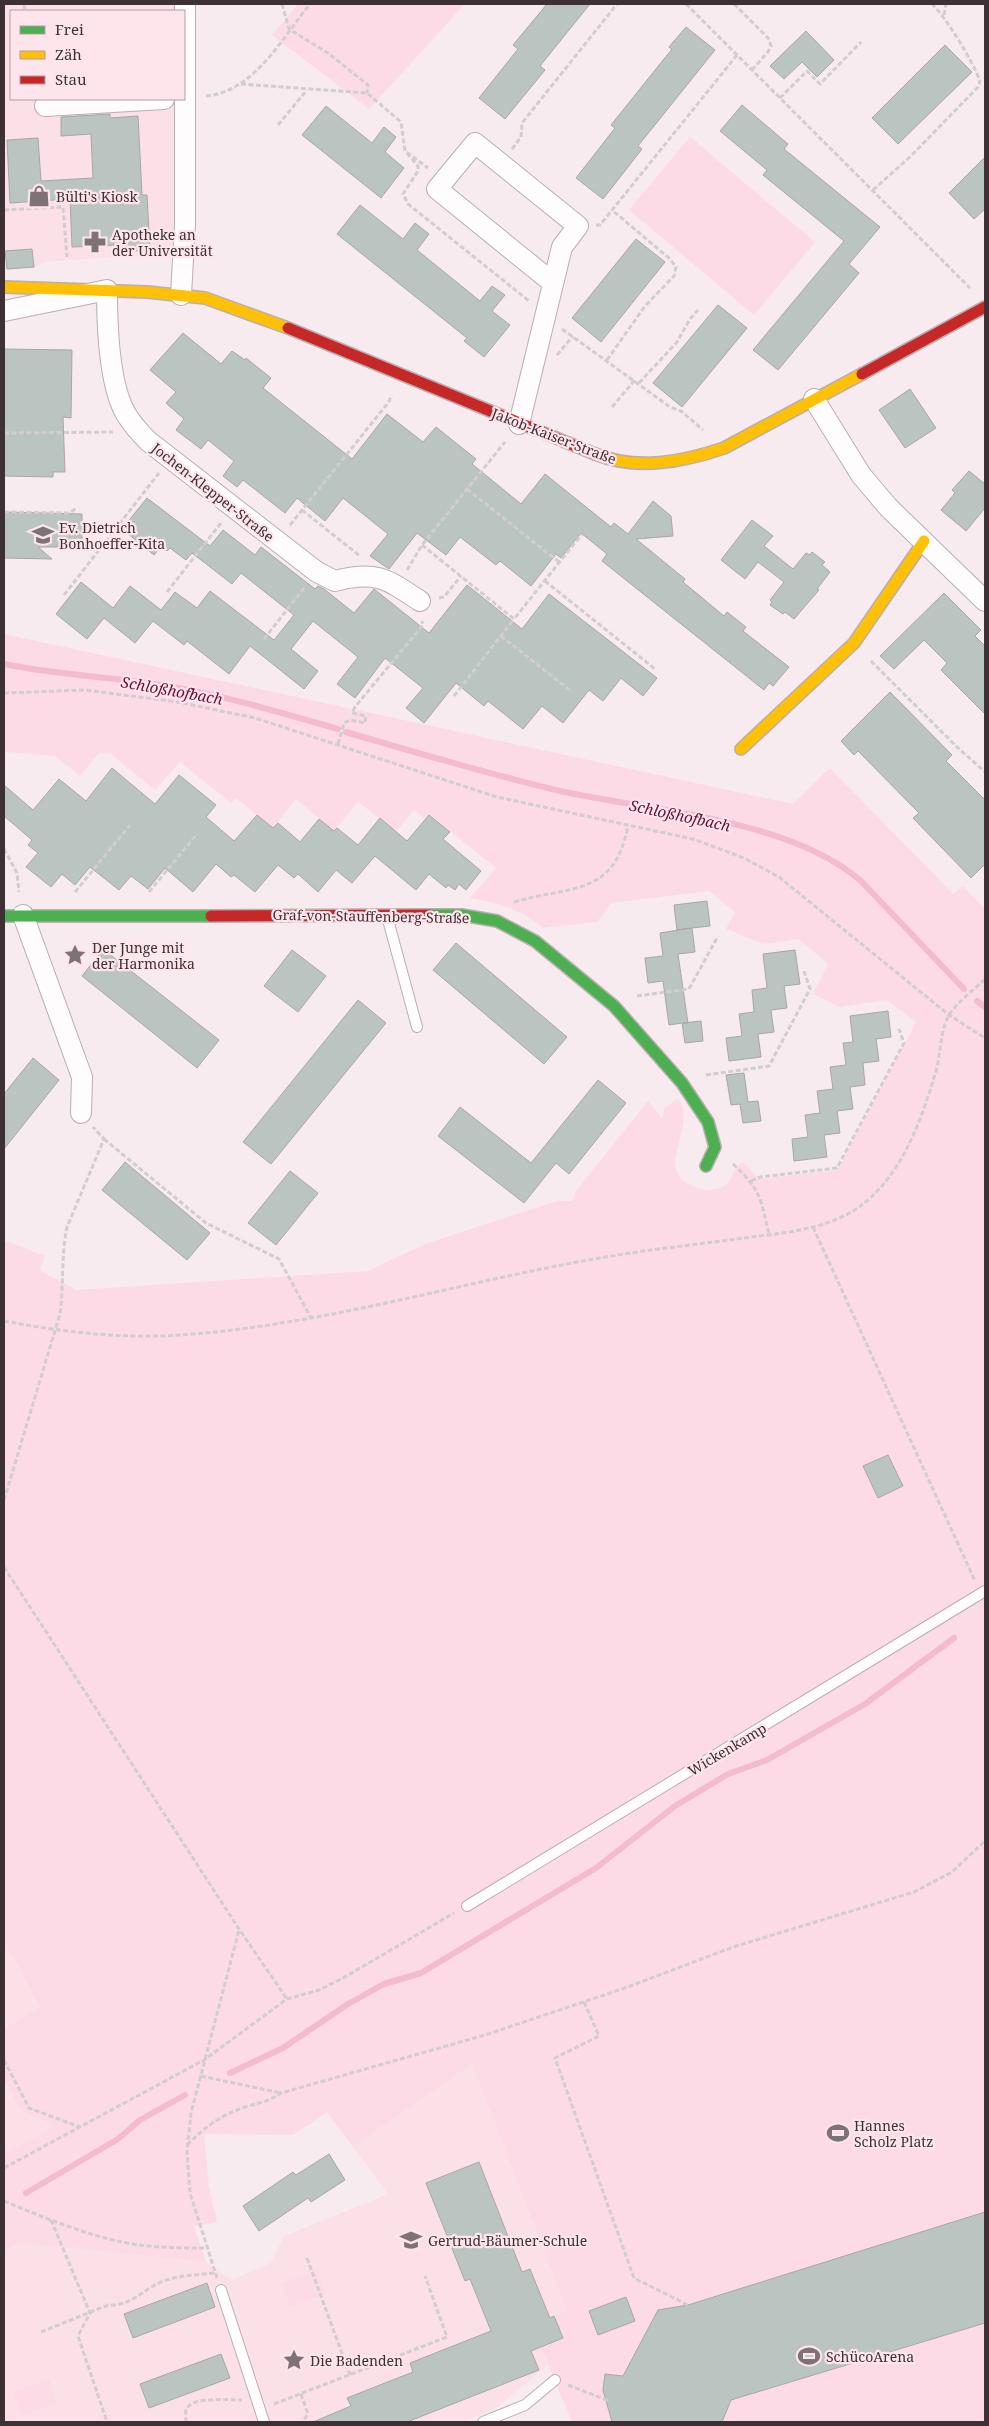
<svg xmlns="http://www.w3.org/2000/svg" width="989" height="2426" viewBox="0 0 989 2426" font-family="'Noto Serif',serif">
<rect width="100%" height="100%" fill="#f8ebef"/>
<!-- built -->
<g fill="#fbe0e8">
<polygon points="4,4 178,4 178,11 11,11 11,99 177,99 176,253 43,262 33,268 4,270"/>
<polygon points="4,1941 40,2008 4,2029"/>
<polygon points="472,2064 567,2311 563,2338 541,2347 548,2365 493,2410 461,2422 4,2422 4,2251 19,2243 206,2262 227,2278 234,2279 271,2263 284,2236 388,2194 353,2147"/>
<polygon points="4,2079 21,2111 56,2126 4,2153"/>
</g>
<!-- green -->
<g fill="#fcdbe6">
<polygon points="298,4 465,4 369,109 272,35"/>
<polygon points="690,137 815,242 754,315 629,210"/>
<path d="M4,634L793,804L830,768L953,894L963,886L985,909V2422H572L541,2347L563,2338L554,2316L567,2311L472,2064L353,2147L327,2112L293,2135L204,2134L209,2187L217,2222L194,2226L206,2262L19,2243L4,2251V2153L56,2126L21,2111L4,2079V2029L40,2007L4,1941V1240L45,1256L40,1270L76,1290L368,1271L425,1244L557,1201H572L576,1191L648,1101L662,1118L664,1109L678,1098C680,1101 682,1105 683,1108C690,1137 653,1174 698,1188C706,1191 717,1190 724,1186C733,1180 733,1168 743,1162L759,1179L838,1170L916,1022L887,1000L840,1007L813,994L828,964L799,939L763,944L726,929L735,912L709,891L611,903L597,922L543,928C521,909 497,903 470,898L496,868L429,814L425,819L414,810L396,831L358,802L334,831L296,799L273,828L236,798L231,803L180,762L155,790L111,754L99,753L80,776L55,756L6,752L4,754Z"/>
<polygon points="318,2270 326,2294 290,2307 282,2283"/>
<polygon points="49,2379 57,2403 21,2416 13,2392"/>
</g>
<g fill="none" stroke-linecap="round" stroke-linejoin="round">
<!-- stream -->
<g stroke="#f4bacd" stroke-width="6">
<path d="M4,664C51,674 100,676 148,683C213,692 275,711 338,729"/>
<path d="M346,732C417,753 488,774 560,791C651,811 790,819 861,881L964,989"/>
<polyline points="977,1001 985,1007"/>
<polyline points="230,2073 283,2048 348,2004 384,1984 421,1973 596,1868 675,1806 728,1774 767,1760 865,1704 954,1638"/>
<polyline points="26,2193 118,2139 140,2120 185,2095"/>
</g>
</g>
<!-- building -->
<g fill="#bac5c1" stroke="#a7a7a6">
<polygon points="547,4 590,4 540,66 545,70 505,119 479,98 518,49 513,45"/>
<polygon points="686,27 715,50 638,146 642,149 603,199 576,178 615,128 611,125 672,49 669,47"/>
<polygon points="806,31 834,60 817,77 802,62 784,79 770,66"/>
<polygon points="945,45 972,72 898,144 872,118"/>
<polygon points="742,105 788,144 784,149 880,227 849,264 859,273 778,370 753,350 844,241 763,175 767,170 720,131"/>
<polygon points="326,106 372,143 384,127 396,137 385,152 404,168 381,198 302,135"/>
<polygon points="110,114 110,118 138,116 142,195 147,195 150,250 117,252 117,245 72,247 70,199 10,203 7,140 38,138 41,181 93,178 91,134 61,136 61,117"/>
<polygon points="985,157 985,209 974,219 949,193"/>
<polygon points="360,205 403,239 415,223 429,234 417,250 480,301 492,286 505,295 492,311 510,325 484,357 464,341 467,338 337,234"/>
<polygon points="636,239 665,262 601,342 572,318"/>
<polygon points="32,249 34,267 7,269 5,251"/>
<polygon points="718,305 747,328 682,407 653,383"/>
<polygon points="183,333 221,364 232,351 245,360 246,358 271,378 263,388 352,459 387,414 423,442 436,427 476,459 472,464 521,504 545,474 611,527 614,523 628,534 653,501 671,516 673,536 636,539 685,579 683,582 724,616 727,612 746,627 743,631 789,667 773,686 769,683 764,690 602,561 607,554 581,533 561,558 556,554 531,586 500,561 496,565 460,537 446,555 417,533 389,569 370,556 388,534 343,498 325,521 297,498 285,513 243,480 237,487 223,476 234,461 208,440 201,449 176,430 184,419 166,403 176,392 150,370"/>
<polygon points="4,349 72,350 71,418 63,417 65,472 53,472 53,477 4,476"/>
<polygon points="910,389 936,428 905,448 879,410"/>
<polygon points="969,471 985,484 985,508 966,531 941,510 955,493 952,490"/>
<polygon points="147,498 210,546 223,530 255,555 261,547 315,589 318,586 324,589 354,613 374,589 429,633 467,585 522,629 549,594 657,678 643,696 621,678 603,701 589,690 563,723 542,706 523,729 488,701 484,706 456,683 424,723 406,708 423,688 385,658 355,698 337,684 358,657 313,621 291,649 318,671 304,689 250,646 229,674 187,641 184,645 153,621 135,643 104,618 87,639 56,614 81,582 113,608 130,586 161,610 175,592 197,608 210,591 274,640 294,615 241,573 232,584 192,553 186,560 170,548 167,551 161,546 154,555 122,529"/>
<polygon points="4,512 82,514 82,547 38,547 52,559 4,558"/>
<polygon points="752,520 773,536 764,546 793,569 806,553 810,555 812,552 825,562 822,565 830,572 817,589 819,590 794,619 785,612 783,614 770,605 772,602 770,600 784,582 758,562 745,579 721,560"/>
<polygon points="944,593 981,630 975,636 985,646 985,714 941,670 947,663 924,640 894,669 880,656"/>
<polygon points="890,692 952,755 946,761 985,800 985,864 971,878 913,818 919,813 858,751 854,755 841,741"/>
<polygon points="112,768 155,804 179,775 216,805 206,817 234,841 257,815 273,828 278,823 300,842 319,819 334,831 337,828 358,845 380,818 407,841 429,815 450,832 443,839 481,871 466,890 459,884 455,890 448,885 446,888 429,874 416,890 375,856 352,883 336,870 318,892 298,874 294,878 278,865 255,892 234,875 231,877 216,864 193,892 165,868 148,889 131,876 119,890 90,867 75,885 62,874 51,887 26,867 38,853 28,845 32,840 4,816 4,785 33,810 59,779 86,801"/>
<polygon points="707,901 710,926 692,928 695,952 678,954 688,1023 683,1023 701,1021 703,1041 685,1043 682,1023 669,1025 663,981 648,983 645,958 663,956 660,933 691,928 677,930 674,905"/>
<polygon points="456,943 567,1037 544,1064 433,970"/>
<polygon points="103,949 219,1040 197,1068 82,976"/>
<polygon points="292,950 326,976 298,1012 264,986"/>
<polygon points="795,950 800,984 784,986 787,1008 771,1010 774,1032 758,1034 761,1057 729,1061 726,1038 742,1036 739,1014 754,1012 752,990 767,988 763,954"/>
<polygon points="358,1000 386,1023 271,1164 243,1142"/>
<polygon points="888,1011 891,1037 876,1039 879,1061 863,1063 865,1085 850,1087 853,1109 837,1111 840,1133 824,1135 827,1157 794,1161 792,1139 808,1137 805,1115 820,1113 817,1091 833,1089 830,1067 846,1065 843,1043 853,1042 850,1016"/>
<polygon points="33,1058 59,1080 4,1149 4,1094"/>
<polygon points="744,1073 748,1102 758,1101 761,1121 743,1123 740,1104 731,1105 726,1075"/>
<polygon points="598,1080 626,1103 569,1174 556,1163 524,1203 438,1136 460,1107 531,1163"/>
<polygon points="125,1162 210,1233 187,1260 102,1190"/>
<polygon points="290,1171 318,1193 276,1245 248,1223"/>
<polygon points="888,1455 903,1486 878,1498 863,1466"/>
<polygon points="329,2154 345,2180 311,2202 308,2198 259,2231 243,2206 293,2172 296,2175"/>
<polygon points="479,2162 522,2272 530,2269 550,2318 554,2316 563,2338 531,2351 539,2370 407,2422 313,2422 351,2406 347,2398 413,2372 410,2363 491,2331 470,2279 465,2281 426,2183"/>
<polygon points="985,2212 985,2323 731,2400 722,2422 612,2422 603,2390 605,2374 623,2376 658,2310 688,2305"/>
<polygon points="207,2283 215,2307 133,2338 124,2314"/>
<polygon points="626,2297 635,2321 598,2335 589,2311"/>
<polygon points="221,2354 230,2378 149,2408 140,2384"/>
</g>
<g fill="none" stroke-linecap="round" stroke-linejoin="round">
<!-- lane casing -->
<g stroke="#b9aeb1" stroke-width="12">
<g id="lane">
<polyline points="387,916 417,1027"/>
<polyline points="467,1906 985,1591"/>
<polyline points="221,2290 264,2422"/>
<polyline points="483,2422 525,2405 555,2380"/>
</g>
</g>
<!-- street casing -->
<g stroke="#b9aeb1" stroke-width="22">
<g id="street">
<polyline points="45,106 164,99"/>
<polyline points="181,295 185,224 185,4"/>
<path d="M4,311L107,290C107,324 109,385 126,414C132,424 140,433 148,441L317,572L335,581C376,570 387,579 420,601"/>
<polyline points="814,399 861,475 888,507 985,601"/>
<polyline points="519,424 562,247 578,226 475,143 437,189 553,283"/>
<polyline points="23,915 82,1077 81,1113"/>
</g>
</g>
<!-- fast casing -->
<g stroke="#b9aeb1" stroke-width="14">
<g id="fast">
<polyline points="430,915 462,915 497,921 535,941 614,1006 682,1083 708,1122 715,1147 706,1166"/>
<polyline points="4,916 211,916"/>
</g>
</g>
<!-- slow casing -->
<g stroke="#b9aeb1" stroke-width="14">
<g id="slow">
<polyline points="4,287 147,292 205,298 288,328"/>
<path d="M595,454C637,471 683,462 724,448L862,374"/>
<polyline points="741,749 854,643 924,541"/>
</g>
</g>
<!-- jam casing -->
<g stroke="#b9aeb1" stroke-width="14">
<g id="jam">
<polyline points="288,328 595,454"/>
<polyline points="862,374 985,307"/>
<polyline points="211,916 430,915"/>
</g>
</g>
<!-- path -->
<g stroke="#d2cdcf" stroke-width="3" stroke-dasharray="5 2.5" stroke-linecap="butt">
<polyline points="24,4 25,11"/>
<polyline points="282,4 289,29 328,53 368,85 367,93"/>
<polyline points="686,4 970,288"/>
<polyline points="734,4 768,38 771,46 768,52 752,70"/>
<polyline points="944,15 946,4"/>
<polyline points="10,28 11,27"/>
<polyline points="241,84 367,93 401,122 405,151 428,168"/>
<path d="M206,96C254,92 282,38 310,4"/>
<polyline points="780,98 807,71 820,84 861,42"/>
<polyline points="278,125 307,90"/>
<polyline points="512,149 521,137 522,123 617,4"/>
<polyline points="407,153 418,166 418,171 403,194 408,204 529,301"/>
<path d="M873,190L911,156L978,87L980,82C975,64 945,16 932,4"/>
<polyline points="4,210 63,207 67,257"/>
<polyline points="596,225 600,225 737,55"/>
<polyline points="562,329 670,407 681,411 703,430"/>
<polyline points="557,355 573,336"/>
<polyline points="607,360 645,306 674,276 676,267 670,259 612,210"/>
<polyline points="639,383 677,342 690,319 698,310"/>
<polyline points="612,407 635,380"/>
<polyline points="4,433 113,432"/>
<polyline points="467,489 559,562"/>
<polyline points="302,510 360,556"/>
<polyline points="4,512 69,513 77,508"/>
<polyline points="290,525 388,403 392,395"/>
<polyline points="422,545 514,619 582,534"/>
<polyline points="407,570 422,545 505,442"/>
<polyline points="545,581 655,669"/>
<polyline points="167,592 221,523"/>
<polyline points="64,595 159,473"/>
<polyline points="439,598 444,597 461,576"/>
<polyline points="501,636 572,692"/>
<polyline points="264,639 305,587"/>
<polyline points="871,661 957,747 985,772"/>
<polyline points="4,693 85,690 178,702 255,718 497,797 693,839 744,858 779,877 949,1015 985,1038"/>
<polyline points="454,696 514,619"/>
<polyline points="338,744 344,723 350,720 365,723 366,716 352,713 355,707 423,625 422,621"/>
<polyline points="4,849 17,873 19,892"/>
<polyline points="75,892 130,825"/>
<polyline points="149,892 197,834"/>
<path d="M514,902C572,885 614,897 628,826"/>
<polyline points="637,996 689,989 718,936"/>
<polyline points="706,1075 769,1066 810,989 804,971"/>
<polyline points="104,1139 206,1223 279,1259 311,1318"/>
<path d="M733,1164C762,1191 760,1198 769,1234"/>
<polyline points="751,1181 760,1177 837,1168 904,1043 899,1029"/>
<polyline points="813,1227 975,1581"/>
<path d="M4,1321C62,1332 121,1339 180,1335C330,1325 476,1277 624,1254C662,1248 700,1244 737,1239C779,1233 829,1231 863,1204C903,1173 922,1118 936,1071C941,1053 940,1031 949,1015C957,1002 974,990 985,979"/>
<path d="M4,1500L60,1314C64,1285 61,1255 67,1227L104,1139L93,1127"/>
<polyline points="4,1567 239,1929 287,1999"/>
<polyline points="584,2002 599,2036 555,2058 634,2278 688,2305"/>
<polyline points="4,2060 29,2108 80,2127"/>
<polyline points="201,2076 281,2093"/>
<path d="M187,2145C205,2127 221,2115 245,2107C258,2103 270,2101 281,2093L485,2035L625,1988L733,1947L914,1892L952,1872L985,1841"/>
<polyline points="4,2168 204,2060 287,1999 319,1990 343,1978 454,1913"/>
<path d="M4,2201C48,2219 92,2238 139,2245C162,2248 186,2248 209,2248"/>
<polyline points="51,2220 90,2313 78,2336 107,2422"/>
<polyline points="307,2258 350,2375"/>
<polyline points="217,2278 190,2193 187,2152 191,2113 239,1930"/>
<path d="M41,2332L108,2305C131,2306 141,2291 161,2282C178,2275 197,2275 215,2273"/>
<polyline points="568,2385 609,2401"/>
<polyline points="301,2394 308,2414 302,2422"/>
<polyline points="274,2404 447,2337 425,2276"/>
<path d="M186,2422C186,2419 185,2414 186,2410C190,2396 230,2400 242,2400"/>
</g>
<!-- lane -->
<use href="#lane" stroke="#fefcfd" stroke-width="10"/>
<!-- street -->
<use href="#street" stroke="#fefcfd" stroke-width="20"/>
<!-- fast -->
<use href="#fast" stroke="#4caf50" stroke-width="11"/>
<!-- slow -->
<use href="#slow" stroke="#ffc107" stroke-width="11"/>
<!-- jam -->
<use href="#jam" stroke="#c62828" stroke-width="11"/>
</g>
<!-- icons -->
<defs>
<g id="shop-bare" transform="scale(1.725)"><path d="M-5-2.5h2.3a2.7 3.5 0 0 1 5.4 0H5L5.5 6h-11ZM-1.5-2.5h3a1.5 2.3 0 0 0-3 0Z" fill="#7e7276" stroke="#fee5ec" stroke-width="2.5" paint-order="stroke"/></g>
<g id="pharmacy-bare" transform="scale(1.725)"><path d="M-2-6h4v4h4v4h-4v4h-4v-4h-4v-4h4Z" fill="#7e7276" stroke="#fee5ec" stroke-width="2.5" paint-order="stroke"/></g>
<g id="school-bare" transform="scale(1.725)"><path d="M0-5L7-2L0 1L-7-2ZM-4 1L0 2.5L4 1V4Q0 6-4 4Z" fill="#7e7276" stroke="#fee5ec" stroke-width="2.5" paint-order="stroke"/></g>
<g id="sight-bare" transform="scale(1.725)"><path d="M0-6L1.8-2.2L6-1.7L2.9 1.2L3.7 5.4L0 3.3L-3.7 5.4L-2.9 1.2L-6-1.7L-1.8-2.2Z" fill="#7e7276" stroke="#fee5ec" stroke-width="2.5" paint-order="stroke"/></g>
<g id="stadium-bare" transform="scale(1.725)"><path d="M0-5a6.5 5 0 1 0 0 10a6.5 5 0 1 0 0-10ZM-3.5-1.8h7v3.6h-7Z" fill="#7e7276" stroke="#fee5ec" stroke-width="2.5" paint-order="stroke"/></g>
</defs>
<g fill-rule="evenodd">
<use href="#shop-bare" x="39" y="196"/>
<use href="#pharmacy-bare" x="95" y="242"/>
<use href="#school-bare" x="43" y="535"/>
<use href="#sight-bare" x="75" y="955"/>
<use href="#stadium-bare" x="838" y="2133"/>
<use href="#school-bare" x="411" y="2240"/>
<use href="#stadium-bare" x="809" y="2356"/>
<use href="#sight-bare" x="294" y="2360"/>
</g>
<g text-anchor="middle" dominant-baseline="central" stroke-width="4.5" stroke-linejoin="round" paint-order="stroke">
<!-- poi labels -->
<g font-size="14" fill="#3d3135" stroke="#fee5ec" text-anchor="start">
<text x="56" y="196">Bülti's Kiosk</text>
<text x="112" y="234">Apotheke an<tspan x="112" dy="16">der Universität</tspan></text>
<text x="59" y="527">Ev. Dietrich<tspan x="59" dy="16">Bonhoeffer-Kita</tspan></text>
<text x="92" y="947">Der Junge mit<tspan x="92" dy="16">der Harmonika</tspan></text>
<text x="854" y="2125">Hannes<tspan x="854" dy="16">Scholz Platz</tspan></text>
<text x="428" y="2240">Gertrud-Bäumer-Schule</text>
<text x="826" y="2356">SchücoArena</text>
<text x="310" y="2360">Die Badenden</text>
</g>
<!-- street labels -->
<g font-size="14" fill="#3d3135" stroke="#fee5ec">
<text transform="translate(554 436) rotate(21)">Jakob-Kaiser-Straße</text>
<text transform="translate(213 492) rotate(38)">Jochen-Klepper-Straße</text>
<text transform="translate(371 916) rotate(1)">Graf-von-Stauffenberg-Straße</text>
<text transform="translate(727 1749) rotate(-31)">Wickenkamp</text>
</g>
<!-- water labels -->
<g font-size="15" font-style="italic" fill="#670e39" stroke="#fee5ec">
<text transform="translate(172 690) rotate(10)">Schloßhofbach</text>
<text transform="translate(680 815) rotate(12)">Schloßhofbach</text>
</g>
</g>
<!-- border -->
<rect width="989" height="2426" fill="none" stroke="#3d3135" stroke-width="10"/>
<!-- legend -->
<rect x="10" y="10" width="175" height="90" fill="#fee5ec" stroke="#b19da3"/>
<rect x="20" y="26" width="25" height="8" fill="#4caf50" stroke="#b19da3"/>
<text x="55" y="35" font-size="15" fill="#3d3135">Frei</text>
<rect x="20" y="51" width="25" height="8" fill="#ffc107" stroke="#b19da3"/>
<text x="55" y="60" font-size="15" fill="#3d3135">Zäh</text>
<rect x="20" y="76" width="25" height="8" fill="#c62828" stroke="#b19da3"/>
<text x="55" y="85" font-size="15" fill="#3d3135">Stau</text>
</svg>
